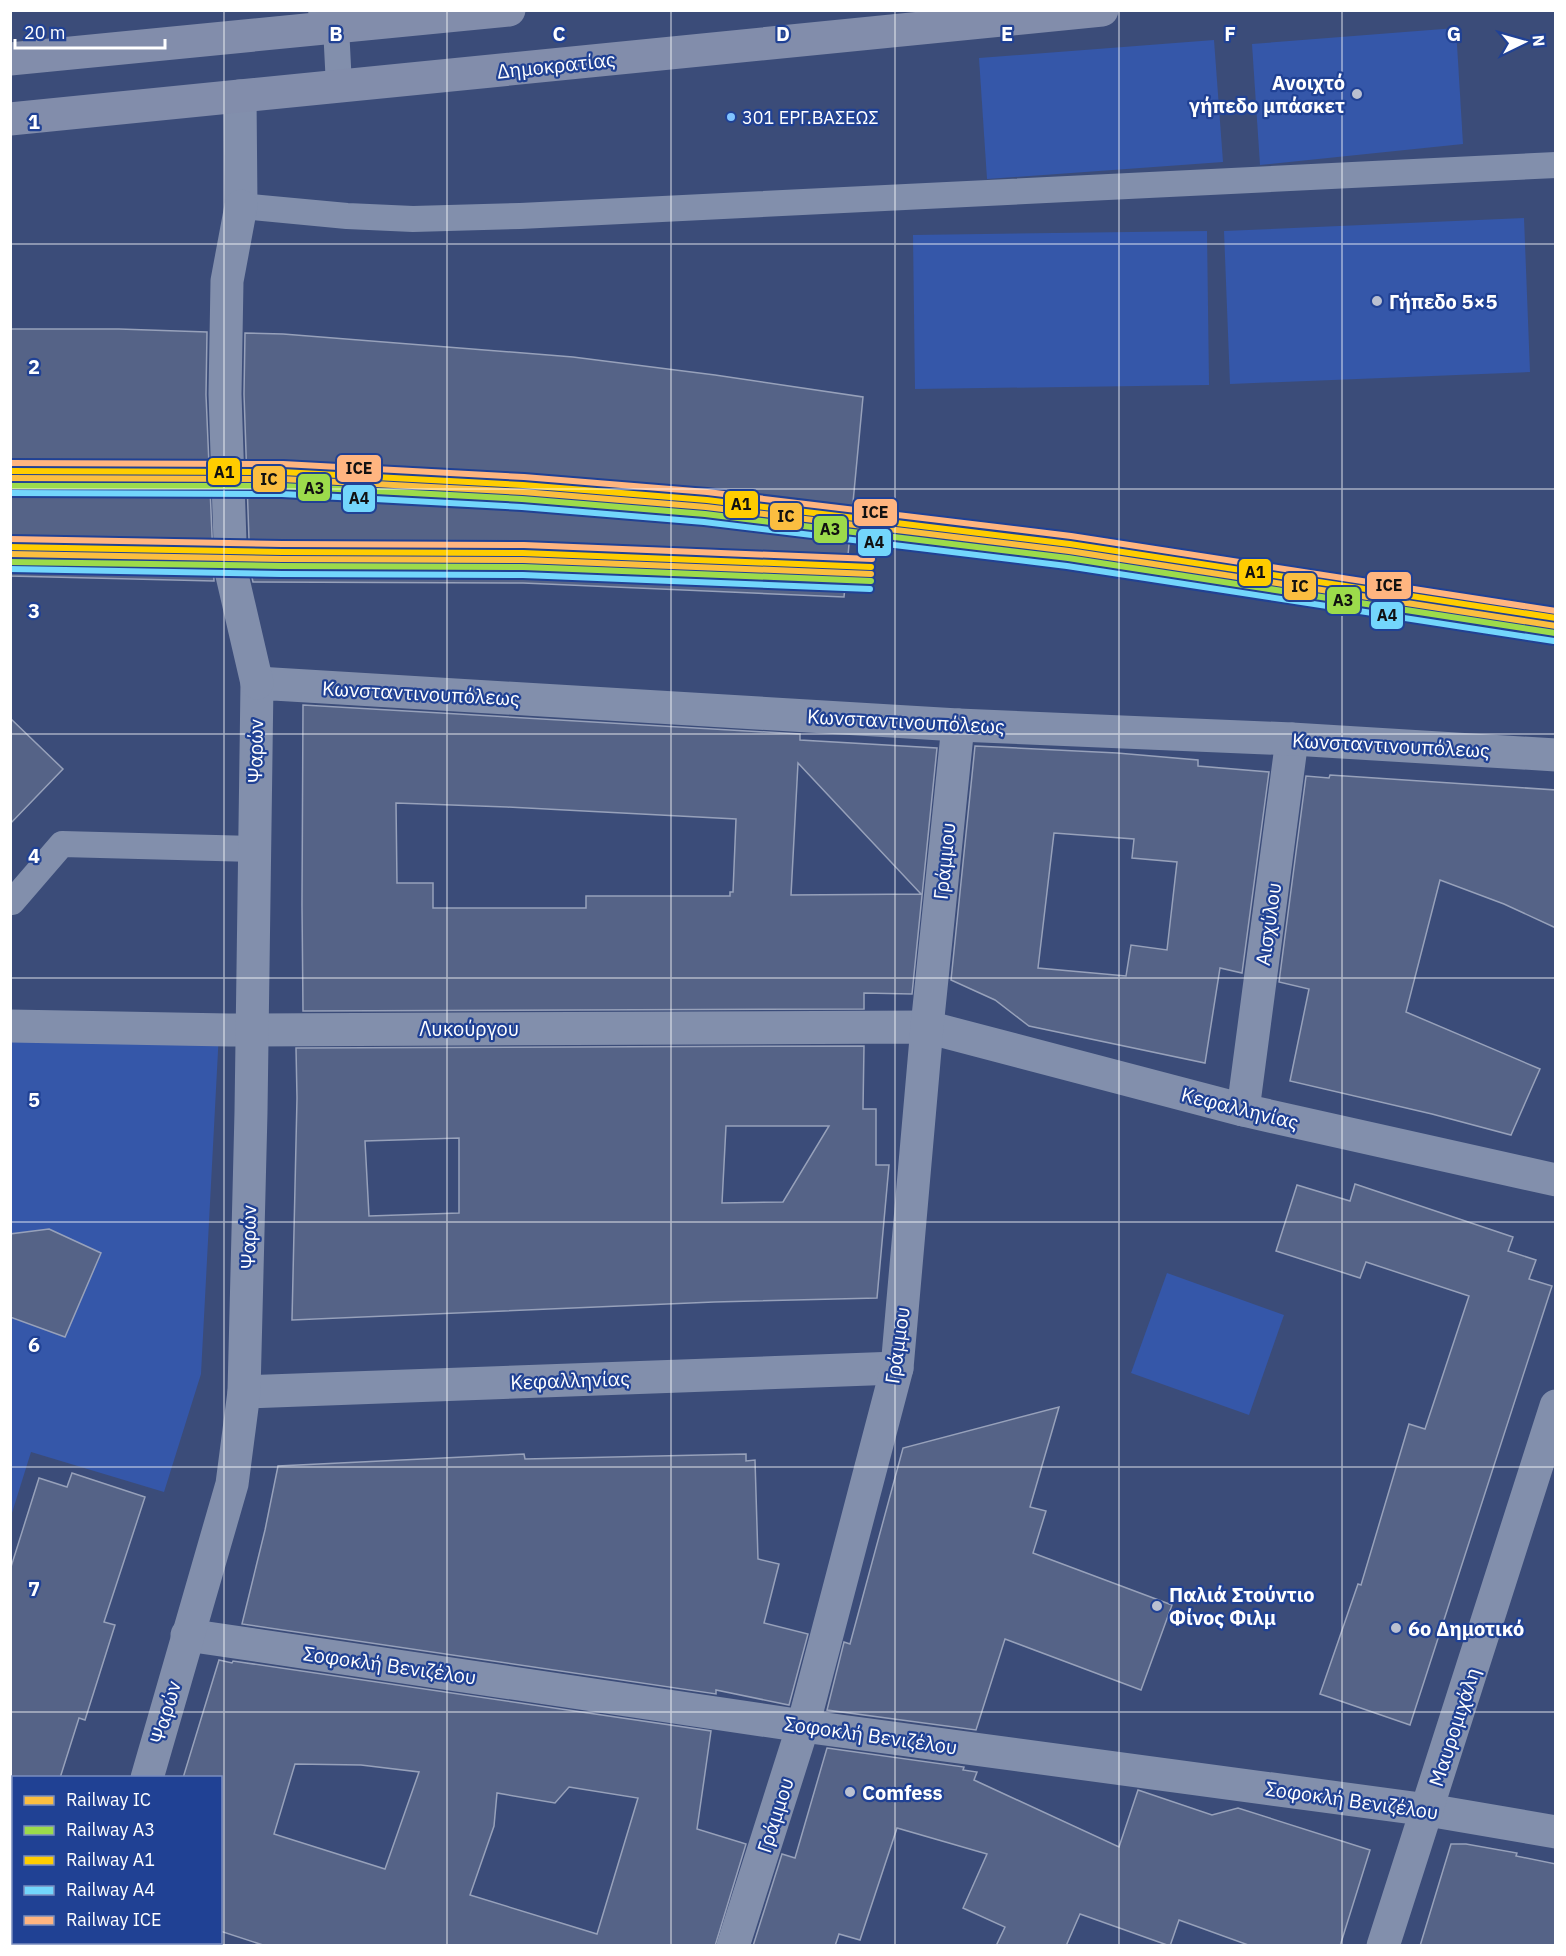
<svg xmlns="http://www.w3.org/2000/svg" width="1566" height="1956" viewBox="0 0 1566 1956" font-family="'IBM Plex Sans',sans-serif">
<rect width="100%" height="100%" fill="#3b4c79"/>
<!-- green -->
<g fill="#3557a9">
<polygon points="1456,28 1463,144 1260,165 1252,44"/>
<polygon points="1214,40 1223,162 987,179 979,58"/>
<polygon points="1524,218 1530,372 1230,384 1224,231"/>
<polygon points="1207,231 1209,385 915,389 913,235"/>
<polygon points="11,1027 219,1032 201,1374 164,1492 31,1452 11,1516"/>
<polygon points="1167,1273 1284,1315 1249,1415 1131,1373"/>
</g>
<!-- building -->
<g fill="#556387" stroke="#97a1ba" stroke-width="1.5" fill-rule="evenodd">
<polygon points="10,329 119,329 207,332 206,395 214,581 10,576"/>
<polygon points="245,333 283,334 573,357 715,375 863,397 844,597 523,583 253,582 250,569 244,394"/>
<path d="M303,705L800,734V740L937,748L912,994L864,993V1009L303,1011L302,905ZM798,763L921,894L791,895ZM396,803L507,807L736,819L733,892H730V896H586V908H433V883H397Z"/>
<polygon points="10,718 63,769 10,824"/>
<path d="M975,746L1117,753L1198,760V766L1269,772L1242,973L1220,968L1205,1063L1029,1026L995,1000L951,980ZM1054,833L1134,839L1132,858L1177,862L1167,950L1131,945L1126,976L1038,968Z"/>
<polygon points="1330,775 1556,790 1556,928 1504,904 1440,880 1406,1012 1540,1069 1511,1135 1432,1114 1290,1081 1309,989 1279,982 1306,776 1329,778"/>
<path d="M864,1046L863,1109H876V1165H889L877,1298L714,1302L292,1320L297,1098L296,1048ZM726,1126H829L783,1202L722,1203ZM459,1138V1213L369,1216L365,1141Z"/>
<polygon points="1355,1184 1513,1237 1508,1251 1536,1260 1529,1279 1552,1286 1410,1725 1320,1694 1358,1584 1361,1585 1409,1424 1425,1429 1469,1296 1366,1262 1360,1278 1276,1251 1297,1185 1350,1201"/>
<polygon points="49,1229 101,1253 65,1337 10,1317 10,1234"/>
<polygon points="1059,1407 1030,1507 1046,1511 1033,1553 1172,1605 1141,1690 1005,1639 976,1730 827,1710 844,1642 850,1644 903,1448"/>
<polygon points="524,1454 525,1459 746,1454 746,1461 755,1460 758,1559 779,1564 764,1623 808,1634 789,1705 716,1690 716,1694 242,1624 265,1530 278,1466"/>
<polygon points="72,1473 145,1497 104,1622 115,1625 85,1720 79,1718 60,1778 10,1778 10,1570 39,1478 67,1487"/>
<path d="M219,1660L232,1663L233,1661L711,1731L697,1829L746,1844L715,1946H266L220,1931V1778H183ZM295,1764L361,1765L419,1772L385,1869L274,1834ZM569,1787L638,1798L597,1934L470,1895L494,1826L497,1793L555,1803Z"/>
<polygon points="827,1748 964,1767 963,1770 977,1772 974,1780 1119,1847 1138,1790 1212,1815 1238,1808 1370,1850 1340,1946 1251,1946 1179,1920 1170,1946 1080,1914 1066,1946 996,1946 1005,1927 963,1908 987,1854 897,1828 860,1940 839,1934 835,1946 753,1946 782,1854 795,1858"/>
<polygon points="1451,1844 1466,1844 1517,1853 1516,1856 1556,1864 1556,1946 1420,1946"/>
</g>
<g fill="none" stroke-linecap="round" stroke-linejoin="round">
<!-- lane -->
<g stroke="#828fac" stroke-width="26">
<polyline points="321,10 336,27 339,86"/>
<polyline points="241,206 347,216 413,219 520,216 1556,165"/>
<polyline points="12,902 62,844 254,849"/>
</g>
<!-- street -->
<g stroke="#828fac" stroke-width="33">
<polyline points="240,96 241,206"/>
<polyline points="10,1026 229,1030 927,1027 1243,1110 1556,1180"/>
<polyline points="1243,1110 1292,739"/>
<polyline points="244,1392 897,1368"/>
<polyline points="187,1635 803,1726 1428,1810 1556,1832"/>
<polyline points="147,1778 232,1484 244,1392 251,1112 257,683 958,725 1292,739 1556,755"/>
<polyline points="99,1946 100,1942"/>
<polyline points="733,1946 803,1726 897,1368 927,1027 958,725"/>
<polyline points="1383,1946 1556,1406"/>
</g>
<!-- secondary -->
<polyline stroke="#7e8aa8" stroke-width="33" points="14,1942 20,1946"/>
<!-- primary -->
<g stroke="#828dab" stroke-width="33">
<polyline points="10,59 509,10"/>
<polyline points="10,119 1102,10"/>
</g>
<!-- street-bridge -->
<polyline stroke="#828fac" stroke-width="33" points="241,206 227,281 225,394 231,571 257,683"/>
<!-- rail-1 casing -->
<g stroke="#204194" stroke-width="10">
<g id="rail-1">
<polyline points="10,478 282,479 523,492 706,507 1069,551 1556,626"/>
<polyline points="10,554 282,559 523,560 871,574"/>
</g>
</g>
<!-- rail-2 casing -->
<g stroke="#204194" stroke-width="10">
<g id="rail-2">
<polyline points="10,486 282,486 522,499 705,514 1068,558 1555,633"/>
<polyline points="10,562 282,566 523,567 871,581"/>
</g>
</g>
<!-- rail-3 casing -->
<g stroke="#204194" stroke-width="10">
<g id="rail-3">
<polyline points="10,471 282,472 523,485 707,500 1070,544 1556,618"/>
<polyline points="10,547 282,552 523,553 871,567"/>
</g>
</g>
<!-- rail-4 casing -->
<g stroke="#204194" stroke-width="10">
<g id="rail-4">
<polyline points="10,493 282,494 522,507 704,522 1067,566 1554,641"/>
<polyline points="10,569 282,574 523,575 870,589"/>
</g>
</g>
<!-- rail-5 casing -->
<g stroke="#204194" stroke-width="10">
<g id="rail-5">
<polyline points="10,463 283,464 524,477 707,492 1071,536 1556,611"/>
<polyline points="10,539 282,544 524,545 872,559"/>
</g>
</g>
<!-- rail-1 -->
<use href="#rail-1" stroke="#fbbe40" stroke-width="6"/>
<!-- rail-2 -->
<use href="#rail-2" stroke="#9cdb4b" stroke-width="6"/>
<!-- rail-3 -->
<use href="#rail-3" stroke="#ffcd00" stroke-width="6"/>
<!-- rail-4 -->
<use href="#rail-4" stroke="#73d6fc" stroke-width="6"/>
<!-- rail-5 -->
<use href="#rail-5" stroke="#ffb580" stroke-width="6"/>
</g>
<!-- grid -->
<path fill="none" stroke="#fff" stroke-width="1.5" stroke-opacity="0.55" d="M224,10V1946M447,10V1946M671,10V1946M895,10V1946M1119,10V1946M1342,10V1946M10,244H1556M10,489H1556M10,734H1556M10,978H1556M10,1222H1556M10,1467H1556M10,1712H1556"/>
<!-- markers -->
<g fill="#bac0d0" stroke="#204194" stroke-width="2">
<circle cx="1357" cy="94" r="6"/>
<circle cx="1377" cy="301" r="6"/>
<circle cx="1157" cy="1606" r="6"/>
<circle cx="1396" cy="1628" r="6"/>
<circle cx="850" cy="1792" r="6"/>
</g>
<circle fill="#80c4ff" stroke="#204194" stroke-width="2" cx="731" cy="117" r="5"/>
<g text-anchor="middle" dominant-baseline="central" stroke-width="4.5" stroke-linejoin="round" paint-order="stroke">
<!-- bus labels -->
<g font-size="18" fill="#fff" stroke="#204194" text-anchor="start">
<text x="742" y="117">301 ΕΡΓ.ΒΑΣΕΩΣ</text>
</g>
<!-- street labels -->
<g font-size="20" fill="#fff" stroke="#204194">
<text transform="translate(556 65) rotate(-6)">Δημοκρατίας</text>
<text transform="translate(421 693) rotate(3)">Κωνσταντινουπόλεως</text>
<text transform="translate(906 721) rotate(3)">Κωνσταντινουπόλεως</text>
<text transform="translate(1391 745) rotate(3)">Κωνσταντινουπόλεως</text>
<text transform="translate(255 751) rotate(-89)">Ψαρών</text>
<text transform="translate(944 861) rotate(-84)">Γράμμου</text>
<text transform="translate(1268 924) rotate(-82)">Αισχύλου</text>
<text x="469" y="1028">Λυκούργου</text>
<text transform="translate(1240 1108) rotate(14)">Κεφαλληνίας</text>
<text transform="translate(248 1237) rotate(-89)">Ψαρών</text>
<text transform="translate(897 1345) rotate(-82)">Γράμμου</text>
<text transform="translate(570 1380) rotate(-2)">Κεφαλληνίας</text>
<text transform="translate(390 1665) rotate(8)">Σοφοκλή Βενιζέλου</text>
<text transform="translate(165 1712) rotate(-74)">Ψαρών</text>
<text transform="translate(1454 1727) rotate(-72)">Μαυρομιχάλη</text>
<text transform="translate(871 1735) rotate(8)">Σοφοκλή Βενιζέλου</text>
<text transform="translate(1352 1800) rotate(8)">Σοφοκλή Βενιζέλου</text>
<text transform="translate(775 1815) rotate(-72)">Γράμμου</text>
</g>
<!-- poi labels -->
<g font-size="20" font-weight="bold" fill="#fff" stroke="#204194" text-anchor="start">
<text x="1345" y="82" text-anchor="end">Ανοιχτό<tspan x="1345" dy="23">γήπεδο μπάσκετ</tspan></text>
<text x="1389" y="301">Γήπεδο 5×5</text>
<text x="1169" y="1594">Παλιά Στούντιο<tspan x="1169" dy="23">Φίνος Φιλμ</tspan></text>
<text x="1408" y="1628">6ο Δημοτικό</text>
<text x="862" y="1792">Comfess</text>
</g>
</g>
<g font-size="20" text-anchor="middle" font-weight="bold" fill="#fff" stroke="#204194" stroke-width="4.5" stroke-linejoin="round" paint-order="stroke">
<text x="336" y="41">B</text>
<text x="559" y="41">C</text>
<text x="783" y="41">D</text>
<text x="1007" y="41">E</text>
<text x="1230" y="41">F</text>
<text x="1454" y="41">G</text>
<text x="34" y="129">1</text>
<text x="34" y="374">2</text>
<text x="34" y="618">3</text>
<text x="34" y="863">4</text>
<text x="34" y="1107">5</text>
<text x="34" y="1352">6</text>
<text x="34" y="1596">7</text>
</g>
<g stroke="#204194" stroke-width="2">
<rect x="336" y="454" width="46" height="29" rx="6" fill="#ffb580"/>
<rect x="207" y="457" width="34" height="29" rx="6" fill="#ffcd00"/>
<rect x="252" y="465" width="34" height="28" rx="6" fill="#fbbe40"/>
<rect x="297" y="473" width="34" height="29" rx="6" fill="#9cdb4b"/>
<rect x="342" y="484" width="34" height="29" rx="6" fill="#73d6fc"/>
<rect x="724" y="490" width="35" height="29" rx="6" fill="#ffcd00"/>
<rect x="853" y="498" width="45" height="29" rx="6" fill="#ffb580"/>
<rect x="769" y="502" width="34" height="29" rx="6" fill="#fbbe40"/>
<rect x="813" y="515" width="35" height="29" rx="6" fill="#9cdb4b"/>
<rect x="857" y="528" width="35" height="29" rx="6" fill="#73d6fc"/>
<rect x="1238" y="558" width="34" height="29" rx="6" fill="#ffcd00"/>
<rect x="1366" y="571" width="46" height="29" rx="6" fill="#ffb580"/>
<rect x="1283" y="572" width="34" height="29" rx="6" fill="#fbbe40"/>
<rect x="1326" y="586" width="35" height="29" rx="6" fill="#9cdb4b"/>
<rect x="1370" y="601" width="34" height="29" rx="6" fill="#73d6fc"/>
</g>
<g font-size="16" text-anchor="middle" font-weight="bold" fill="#111">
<text x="359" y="474">ICE</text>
<text x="224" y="478">A1</text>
<text x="269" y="485">IC</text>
<text x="314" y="494">A3</text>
<text x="359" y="504">A4</text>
<text x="741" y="510">A1</text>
<text x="875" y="518">ICE</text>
<text x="786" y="522">IC</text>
<text x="830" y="535">A3</text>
<text x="874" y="548">A4</text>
<text x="1255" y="578">A1</text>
<text x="1389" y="591">ICE</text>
<text x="1300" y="592">IC</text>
<text x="1343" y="606">A3</text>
<text x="1387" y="621">A4</text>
</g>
<!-- border -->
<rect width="1566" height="1956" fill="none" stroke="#ffffff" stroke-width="24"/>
<!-- legend -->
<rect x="12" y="1776" width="210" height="168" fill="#204194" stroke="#798dbf" stroke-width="1.5"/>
<rect x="24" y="1796" width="30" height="9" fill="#fbbe40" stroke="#798dbf" stroke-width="1.5"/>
<text x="66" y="1806" font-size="18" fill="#ffffff">Railway IC</text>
<rect x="24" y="1826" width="30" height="9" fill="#9cdb4b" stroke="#798dbf" stroke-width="1.5"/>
<text x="66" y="1836" font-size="18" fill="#ffffff">Railway A3</text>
<rect x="24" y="1856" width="30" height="9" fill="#ffcd00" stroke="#798dbf" stroke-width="1.5"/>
<text x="66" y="1866" font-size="18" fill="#ffffff">Railway A1</text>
<rect x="24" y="1886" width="30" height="9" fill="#73d6fc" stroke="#798dbf" stroke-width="1.5"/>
<text x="66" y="1896" font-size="18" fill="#ffffff">Railway A4</text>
<rect x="24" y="1916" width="30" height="9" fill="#ffb580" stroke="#798dbf" stroke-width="1.5"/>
<text x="66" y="1926" font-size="18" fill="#ffffff">Railway ICE</text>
<!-- north arrow -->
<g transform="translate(1524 42) rotate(85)" stroke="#204194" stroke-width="4.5" paint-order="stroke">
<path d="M0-4.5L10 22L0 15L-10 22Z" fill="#ffffff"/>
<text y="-9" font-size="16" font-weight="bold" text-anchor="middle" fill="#ffffff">N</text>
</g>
<!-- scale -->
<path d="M15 39v9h150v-9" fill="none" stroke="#ffffff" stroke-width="3"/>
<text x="24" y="39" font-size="18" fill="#ffffff" stroke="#204194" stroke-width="4.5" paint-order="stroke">20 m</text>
</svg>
